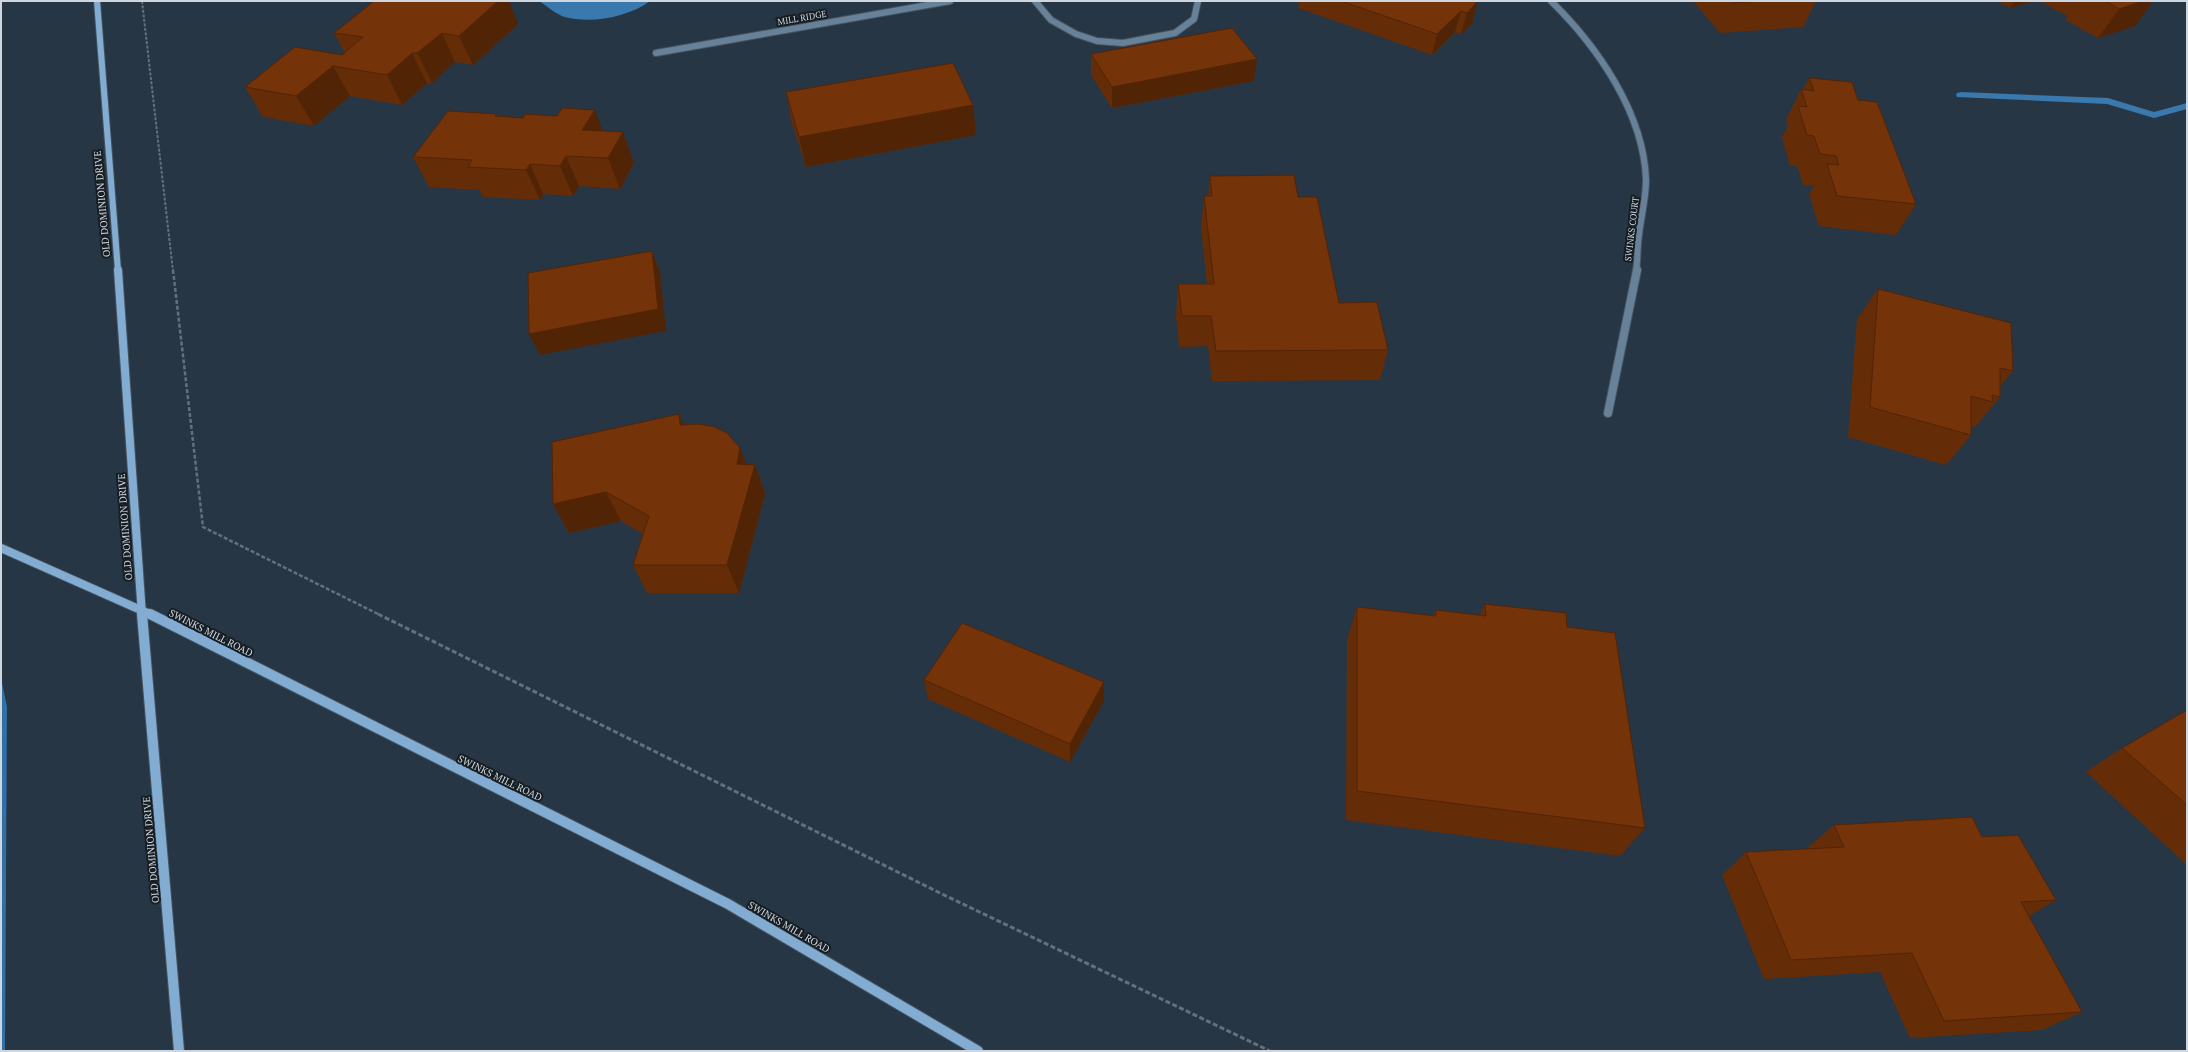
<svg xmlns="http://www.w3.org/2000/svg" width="2188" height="1052" viewBox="0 0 2188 1052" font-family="'PT Serif',serif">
<rect width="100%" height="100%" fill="#273644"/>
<!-- forest -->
<polygon fill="#3170a4" points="1,678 7,707 5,1051 1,1051"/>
<!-- water -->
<path fill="#3a79ae" d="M539,1H650C629,17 591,24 565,17C557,15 547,6 539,1Z"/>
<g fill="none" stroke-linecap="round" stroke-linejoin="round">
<!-- stream -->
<polygon fill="#3a79ae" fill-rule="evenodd" points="1961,92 2108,98 2154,112 2187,103 2187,109 2154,118 2107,104 1957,97 1956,95 1957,93"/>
<!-- lane casing -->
<g stroke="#455360" stroke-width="8">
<polyline id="lane" points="1035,1 1051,20 1076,34 1097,41 1123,43 1175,33 1194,19 1198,1"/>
</g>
<!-- street-far1 casing -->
<g stroke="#455360" stroke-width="8">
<g id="street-far1">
<path d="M1551,1C1597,46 1644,113 1646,180C1646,199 1641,216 1639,235C1637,247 1638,259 1636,271"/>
<polyline points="656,53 950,1"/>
</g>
</g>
<!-- street casing -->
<g stroke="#455360" stroke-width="10">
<polyline id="street" points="1608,413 1637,270"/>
</g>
<!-- secondary-far2 casing -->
<g stroke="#455360" stroke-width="8">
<polyline id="secondary-far2" points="97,1 118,271"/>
</g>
<!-- secondary-far1 casing -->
<g stroke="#455360" stroke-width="10">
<g id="secondary-far1">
<polyline points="118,270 142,615"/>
<polyline points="1,548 152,615"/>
</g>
</g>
<!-- secondary casing -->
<g stroke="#455360" stroke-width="12">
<g id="secondary">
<polyline points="142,614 179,1051"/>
<polyline points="150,614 728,904 978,1051"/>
</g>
</g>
<!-- path-far2 -->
<polyline stroke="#64717d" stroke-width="2" stroke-dasharray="3 1.5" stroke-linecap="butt" points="142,1 173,271"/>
<!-- path-far1 -->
<polyline stroke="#64717d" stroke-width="2.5" stroke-dasharray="4 2" stroke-linecap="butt" points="173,270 203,527 380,615"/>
<!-- path -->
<polyline stroke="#64717d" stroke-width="3" stroke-dasharray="5 2.5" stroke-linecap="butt" points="378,614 942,894 1270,1051"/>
<!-- lane -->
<use href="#lane" stroke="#678199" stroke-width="6"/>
<!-- street-far1 -->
<use href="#street-far1" stroke="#678199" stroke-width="6"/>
<!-- street -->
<use href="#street" stroke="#678199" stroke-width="8"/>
<!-- secondary-far2 -->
<use href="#secondary-far2" stroke="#83acd2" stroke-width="6"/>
<!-- secondary-far1 -->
<use href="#secondary-far1" stroke="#83acd2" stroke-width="8"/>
<!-- secondary -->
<use href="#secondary" stroke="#83acd2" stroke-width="10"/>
</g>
<!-- wall -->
<g fill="#652c08">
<polygon points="374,1 509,1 518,24 473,65 455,62 432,83 427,83 402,105 350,96 314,126 263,117 245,87 342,55 345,53 334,33"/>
<polygon points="1299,1 1473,1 1477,2 1472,24 1461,34 1455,32 1432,55 1298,8"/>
<polygon points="1693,1 1816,1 1803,27 1720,33"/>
<polygon points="1997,1 2034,1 2010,8"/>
<polygon points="2039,1 2153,1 2135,26 2098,38 2065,20 2068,16"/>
<polygon points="1091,54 1254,81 1112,108 1091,75"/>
<polygon points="1809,78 1858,100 1916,204 1896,235 1819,226 1809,194 1814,186 1803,185 1797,166 1790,166 1782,137 1788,126 1786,120 1801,89 1803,90"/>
<polygon points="786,92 973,105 976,135 806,167 792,123"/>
<polygon points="497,114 498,116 634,163 620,189 579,186 573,196 543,194 540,200 483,197 479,190 429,187 413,157"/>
<polygon points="1210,176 1298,197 1339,303 1388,350 1380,380 1212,381 1208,346 1179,347 1176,315 1178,284 1207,284 1201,227 1204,196 1208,196"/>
<polygon points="1878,289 2013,371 2000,386 2000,397 1975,427 1973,426 1971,428 1971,435 1946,465 1848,437 1857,319"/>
<polygon points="679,414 683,425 740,448 746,464 755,465 765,494 739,593 647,593 633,565 643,534 621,521 569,533 553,504"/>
<polygon points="1485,604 1567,627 1645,828 1620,856 1346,820 1347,640 1357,607 1433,616 1436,610 1480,615"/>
<polygon points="924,680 1104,701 1070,762 928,699"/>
<polygon points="2187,710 2187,864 2186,864 2086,772 2122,748"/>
<polygon points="1834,825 1982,837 2056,900 2029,916 2082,1012 2042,1030 1910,1038 1880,972 1764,979 1722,875 1746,852 1808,849 1807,848"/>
</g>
<!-- shaded-wall -->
<g fill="#522406">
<polygon points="489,1 509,1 518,24 473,65 459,36"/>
<polygon points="2015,1 2034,1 2010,8"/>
<polygon points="2143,1 2153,1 2135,26 2098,38 2119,9"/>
<polygon points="1477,2 1472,24 1461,34 1467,13"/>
<polygon points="1461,11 1455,32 1432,55 1437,34"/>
<polygon points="442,33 455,62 432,83 417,53"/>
<polygon points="412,53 427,83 402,105 387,75"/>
<polygon points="1257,59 1254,81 1112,108 1112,87"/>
<polygon points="333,66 350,96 314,126 296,96"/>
<polygon points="973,105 976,135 806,167 799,137"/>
<polygon points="595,110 606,140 582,130"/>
<polygon points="623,132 634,163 620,189 608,158"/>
<polygon points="566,156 579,186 573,196 560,166"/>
<polygon points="530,164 543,194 540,200 526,170"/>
<polygon points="652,251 660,272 666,331 540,355 529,334"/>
<polygon points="679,414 691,443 680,425"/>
<polygon points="740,448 751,477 755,465 765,494 739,593 727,565 737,464"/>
<polygon points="606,492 621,521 569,533 553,504"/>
<polygon points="1104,682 1104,701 1070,762 1070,744"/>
</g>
<!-- building -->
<g fill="#753309" stroke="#522406">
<polygon points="374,1 498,1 459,36 442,33 417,53 412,53 387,75 333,66 296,96 245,87 295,47 342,55 363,37 334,33"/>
<polygon points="1341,1 1473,1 1477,2 1467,13 1461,11 1437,34"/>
<polygon points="1731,1 1763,1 1733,3"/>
<polygon points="2105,1 2143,1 2119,9"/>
<polygon points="1232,28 1257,59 1112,87 1091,54"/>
<polygon points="953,63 973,105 799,137 786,92"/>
<polygon points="1809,78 1852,82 1858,100 1877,102 1916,204 1837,196 1827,164 1839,165 1836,156 1820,154 1814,136 1807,135 1798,106 1807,107 1801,89 1814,91"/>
<polygon points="562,108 595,110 582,130 623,132 608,158 566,156 560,166 530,164 526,170 468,167 472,160 413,157 448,111 497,114 495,116 523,118 525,114 557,116"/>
<polygon points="1294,175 1298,197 1317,197 1339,303 1377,302 1388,350 1216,351 1211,316 1182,316 1178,284 1214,284 1204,196 1212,196 1210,176"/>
<polygon points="652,251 658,309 529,334 528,273"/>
<polygon points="1878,289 2011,323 2013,371 2000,368 2000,397 1992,395 1993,402 1971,396 1971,435 1870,407"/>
<polygon points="679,414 680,425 700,424 715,427 727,433 740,448 737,464 755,465 727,565 633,565 649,516 606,492 553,504 552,442"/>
<polygon points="1485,604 1566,613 1567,627 1615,633 1645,828 1357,791 1357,607 1436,616 1436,610 1486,616"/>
<polygon points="962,623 1104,682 1070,744 924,680"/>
<polygon points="2187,710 2187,805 2122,748"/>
<polygon points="1972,817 1982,837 2018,835 2056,900 2021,902 2082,1012 1944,1021 1912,953 1791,960 1746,852 1844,847 1834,825"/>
</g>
<g text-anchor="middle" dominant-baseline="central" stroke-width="4" stroke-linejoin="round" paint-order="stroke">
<!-- far-street labels -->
<g font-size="9" fill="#ced7e0" stroke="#161d23">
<text transform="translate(802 18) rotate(-10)">MILL RIDGE</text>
<text transform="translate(1632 229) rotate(-83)">SWINKS COURT</text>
</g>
<!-- street labels -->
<g font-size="10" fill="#ced7e0" stroke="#161d23">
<text transform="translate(102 204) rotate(-95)">OLD DOMINION DRIVE</text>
<text transform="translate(125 527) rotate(-94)">OLD DOMINION DRIVE</text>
<text transform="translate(211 633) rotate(27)">SWINKS MILL ROAD</text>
<text transform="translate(500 778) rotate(26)">SWINKS MILL ROAD</text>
<text transform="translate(151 850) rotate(-95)">OLD DOMINION DRIVE</text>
<text transform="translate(789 927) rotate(30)">SWINKS MILL ROAD</text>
</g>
</g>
<!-- border -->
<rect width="2188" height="1052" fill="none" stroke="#ced7e0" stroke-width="4"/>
</svg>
